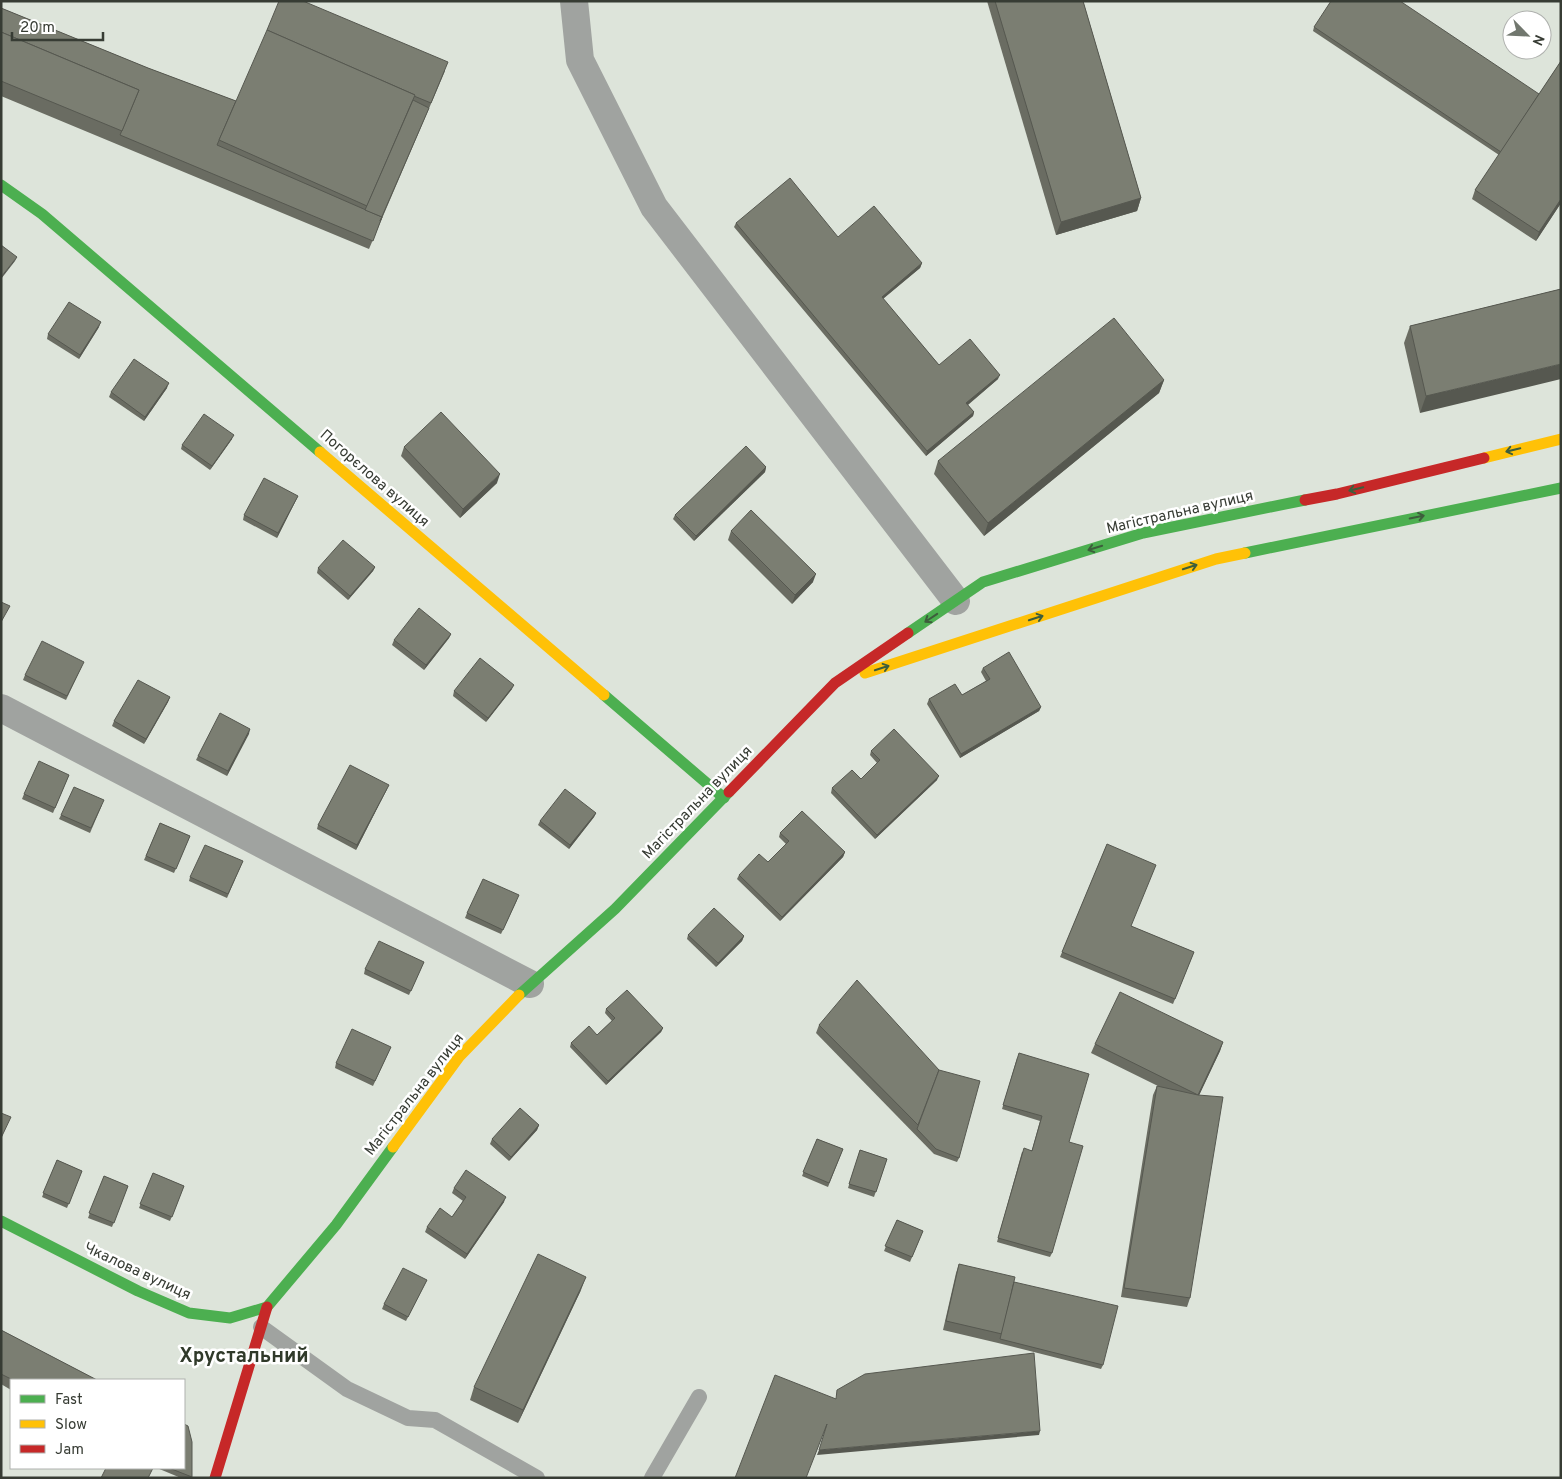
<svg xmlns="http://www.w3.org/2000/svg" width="1562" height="1479" viewBox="0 0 1562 1479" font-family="Overpass,sans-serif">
<rect width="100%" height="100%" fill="#dde4da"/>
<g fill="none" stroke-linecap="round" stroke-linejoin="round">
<!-- lane -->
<g stroke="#a0a3a0" stroke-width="16">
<polyline points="261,1327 347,1389 408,1418 435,1420 537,1478"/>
<polyline points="652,1478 699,1397"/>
</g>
<!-- street -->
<g stroke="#a0a3a0" stroke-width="28">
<polyline points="574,1 580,60 654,207 956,601"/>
<polyline points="1,708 530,984"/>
</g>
<!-- fast -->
<g stroke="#4caf50" stroke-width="11">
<polyline points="1,185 42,214 320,452"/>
<polyline points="1245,553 1561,488"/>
<polyline points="908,633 983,582 1143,533 1305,500"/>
<polyline points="604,695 724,798"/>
<polyline points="519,995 615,909 729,792"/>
<polyline points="1,1221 138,1291 189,1313 230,1318 267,1307 336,1225 393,1147"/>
</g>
<!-- slow -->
<g stroke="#ffc107" stroke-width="11">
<polyline points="320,452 604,695"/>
<polyline points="1484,458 1561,439"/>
<polyline points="865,673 1216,559 1245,553"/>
<polyline points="393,1147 459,1057 519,995"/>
</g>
<!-- jam -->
<g stroke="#c62828" stroke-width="11">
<polyline points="1305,500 1337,494 1484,458"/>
<polyline points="729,792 835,683 908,633"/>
<polyline points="215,1478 267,1307"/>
</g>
</g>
<!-- wall -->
<g fill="#6a6c62">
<polygon points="987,1 1083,1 1141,198 1137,211 1056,235"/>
<polygon points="1,8 148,68 236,101 445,71 369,249 1,96"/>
<polygon points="1314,27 1539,94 1561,61 1561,203 1536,241 1472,199 1475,190 1499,155 1313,31"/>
<polygon points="736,223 838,237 922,263 920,268 883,299 939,365 998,379 968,405 974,412 973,416 926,456 734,227"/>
<polygon points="1561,289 1420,413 1404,343 1410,326"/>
<polygon points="99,327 79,359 47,339 48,334"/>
<polygon points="1164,380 1159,393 984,536 934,474 938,461"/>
<polygon points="167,388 144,421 109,397 111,392"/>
<polygon points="232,439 210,470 181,449 182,445"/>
<polygon points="404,447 497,483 460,518 401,456"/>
<polygon points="766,467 765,472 694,541 673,519 675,515"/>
<polygon points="298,496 277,538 243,520 244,515"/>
<polygon points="731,531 813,582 792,604 728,540"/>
<polygon points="375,567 373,571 348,600 317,573 318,568"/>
<polygon points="451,634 449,638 424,670 392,645 394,640"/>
<polygon points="82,666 66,700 23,680 25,675"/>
<polygon points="983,668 1041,707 1039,711 960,758 927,704 929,699 962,695 986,681 981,672"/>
<polygon points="512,689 486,722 453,696 454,691"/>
<polygon points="170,697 168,702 144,744 112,726 114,721"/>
<polygon points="250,729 227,776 196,760 198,756"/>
<polygon points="871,751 937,780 875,839 831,793 832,788 861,779 877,763 870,755"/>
<polygon points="69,775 53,813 22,799 24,794"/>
<polygon points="387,789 356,850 317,829 318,825"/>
<polygon points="102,805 90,833 59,819 61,815"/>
<polygon points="596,813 594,817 569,849 538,825 540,821"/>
<polygon points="160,823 190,836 174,873 144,860"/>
<polygon points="780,833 845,852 843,857 780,921 737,879 739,875 768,862 786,844 779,837"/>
<polygon points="1107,844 1131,926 1194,952 1173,1004 1060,957"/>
<polygon points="243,861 227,898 189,881 190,877"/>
<polygon points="517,900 501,934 465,918 467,913"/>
<polygon points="688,935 744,936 742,941 716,967 687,939"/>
<polygon points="424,962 409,995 364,974 365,969"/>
<polygon points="606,1009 663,1028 661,1032 606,1085 570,1047 571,1043 597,1035 612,1021 605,1013"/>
<polygon points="819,1025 959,1158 957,1162 934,1154 816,1033"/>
<polygon points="1223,1042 1220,1051 1199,1095 1190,1298 1187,1307 1121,1297 1153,1095 1157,1086 1160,1087 1091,1053 1095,1044"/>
<polygon points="391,1047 373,1086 335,1068 336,1063"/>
<polygon points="1017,1058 1069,1142 1052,1253 1050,1257 997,1242 1022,1152 1032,1150 1040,1121 1002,1109"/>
<polygon points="539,1125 537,1130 509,1161 490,1144 492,1139"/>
<polygon points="817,1139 843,1149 828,1187 802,1176"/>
<polygon points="860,1150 887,1159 874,1197 848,1188"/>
<polygon points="57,1160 82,1171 67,1208 42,1197"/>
<polygon points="153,1173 184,1186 170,1221 139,1208"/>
<polygon points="104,1176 128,1186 112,1227 88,1218"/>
<polygon points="454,1188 504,1202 465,1259 425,1232 427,1227 452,1217 463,1201 452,1193"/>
<polygon points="897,1220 923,1231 910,1262 884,1251"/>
<polygon points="959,1264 1014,1282 1103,1365 1101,1369 998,1343 943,1330 956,1273"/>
<polygon points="427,1280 406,1321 382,1309 384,1304"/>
<polygon points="581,1290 518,1423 470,1400 474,1387"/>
<polygon points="1,1330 97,1380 11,1380 11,1390 1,1384"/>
<polygon points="157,1468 184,1468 192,1478 181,1478"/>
</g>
<!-- shaded-wall -->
<g fill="#565850">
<polygon points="1141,198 1137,211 1056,235 1061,222"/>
<polygon points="1561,199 1561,203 1536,241 1539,232"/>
<polygon points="17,257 15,261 1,279 1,277"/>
<polygon points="922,263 920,268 880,301 882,297"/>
<polygon points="101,322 99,327 79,359 80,355"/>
<polygon points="1561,364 1561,379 1420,413 1426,396"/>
<polygon points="1000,375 998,379 965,407 966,403"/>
<polygon points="1164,380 1159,393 984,536 988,523"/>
<polygon points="169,383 167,388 144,421 145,417"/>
<polygon points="974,412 973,416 926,456 927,451"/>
<polygon points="234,435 232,439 210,470 212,466"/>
<polygon points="766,467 765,472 694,541 696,536"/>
<polygon points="500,474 497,483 460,518 463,509"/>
<polygon points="298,496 277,538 278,533"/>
<polygon points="375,567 373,571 348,600 350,596"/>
<polygon points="816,574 813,582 792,604 795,595"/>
<polygon points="451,634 449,638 424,670 426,665"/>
<polygon points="514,685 512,689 486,722 488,718"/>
<polygon points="170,697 168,702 144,744 146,739"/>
<polygon points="1041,707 1039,711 960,758 961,754"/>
<polygon points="250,729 249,734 227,776 228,771"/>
<polygon points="939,776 937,780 875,839 877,835"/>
<polygon points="389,785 387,789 356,850 357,845"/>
<polygon points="596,813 594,817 569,849 570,845"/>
<polygon points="845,852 843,857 780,921 782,917"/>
<polygon points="744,936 742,941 716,967 718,963"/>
<polygon points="663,1028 661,1032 606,1085 608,1081"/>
<polygon points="1223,1042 1220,1051 1195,1104 1198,1095"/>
<polygon points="539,1125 537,1130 509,1161 511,1157"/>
<polygon points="506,1197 504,1202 465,1259 467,1254"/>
<polygon points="586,1277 581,1290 518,1423 523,1410"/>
<polygon points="1040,1431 1039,1435 817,1455 819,1450"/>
</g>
<!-- building -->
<g fill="#7b7e72" stroke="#565850">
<polygon points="279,1 303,1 448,62 431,103 414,96 415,95 267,30"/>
<polygon points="995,1 1083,1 1141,198 1061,222"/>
<polygon points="1331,1 1400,1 1539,94 1501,152 1314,27"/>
<polygon points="1,8 148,68 236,101 217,145 382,217 373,241 120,135 139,90 1,32"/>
<polygon points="267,30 415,95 367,206 219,140"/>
<polygon points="1,32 139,90 122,131 1,81"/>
<polygon points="1561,61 1561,199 1539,232 1475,190"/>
<polygon points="413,100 429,108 380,221 382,217 365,210"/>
<polygon points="790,178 838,237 874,206 922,263 882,297 939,365 970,339 1000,375 966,403 974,412 927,451 736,223"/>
<polygon points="1,245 17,257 1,277"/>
<polygon points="1561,289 1561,364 1426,396 1410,326"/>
<polygon points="69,302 101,322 80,355 48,334"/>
<polygon points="1114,318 1164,380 988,523 938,461"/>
<polygon points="134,359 169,383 145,417 111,392"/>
<polygon points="441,412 500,474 463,509 404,447"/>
<polygon points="204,414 234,435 212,466 182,445"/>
<polygon points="746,446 766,467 696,536 675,515"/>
<polygon points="264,478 298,496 278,533 244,515"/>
<polygon points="751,510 816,574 795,595 731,531"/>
<polygon points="343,540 375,567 350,596 318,568"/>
<polygon points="1,602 10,606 1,622"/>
<polygon points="419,608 451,634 426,665 394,640"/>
<polygon points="42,641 84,662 67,696 25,675"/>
<polygon points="1009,652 1041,707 961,754 929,699 955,684 962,695 990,679 983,668"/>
<polygon points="480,658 514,685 488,718 454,691"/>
<polygon points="138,680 170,697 146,739 114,721"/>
<polygon points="220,713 250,729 228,771 198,756"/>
<polygon points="894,729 939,776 877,835 832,788 852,770 861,779 880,760 871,751"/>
<polygon points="39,761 69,775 55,808 24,794"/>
<polygon points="350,765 389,785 357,845 318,825"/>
<polygon points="74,787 104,800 91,828 61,815"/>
<polygon points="565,789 596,813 570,845 540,821"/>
<polygon points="802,811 845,852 782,917 739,875 759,854 768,862 789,841 780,833"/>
<polygon points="160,823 190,836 176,869 146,856"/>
<polygon points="1107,844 1156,865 1131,926 1194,952 1175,999 1062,952"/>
<polygon points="205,845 243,861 228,894 190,877"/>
<polygon points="483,879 519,895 503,930 467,913"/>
<polygon points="714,908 744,936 718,963 688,935"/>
<polygon points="379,941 424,962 411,991 365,969"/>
<polygon points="857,980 939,1070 918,1125 819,1025"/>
<polygon points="627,990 663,1028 608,1081 571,1043 589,1026 597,1035 615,1018 606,1009"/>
<polygon points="1120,992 1223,1042 1198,1095 1095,1044"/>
<polygon points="352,1029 391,1047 375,1081 336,1063"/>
<polygon points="1019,1053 1089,1074 1069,1142 1083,1146 1052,1253 998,1238 1024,1148 1032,1151 1042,1116 1003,1105"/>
<polygon points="939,1070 980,1081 959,1158 936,1149 917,1129"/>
<polygon points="1157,1086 1198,1095 1223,1097 1190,1298 1124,1288"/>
<polygon points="520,1108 539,1125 511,1157 492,1139"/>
<polygon points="1,1113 11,1117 1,1138"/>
<polygon points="817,1139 843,1149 829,1183 803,1172"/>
<polygon points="860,1150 887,1159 876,1192 849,1184"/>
<polygon points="57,1160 82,1171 69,1204 43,1193"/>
<polygon points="466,1170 506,1197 467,1254 427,1227 440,1208 452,1217 466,1197 454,1188"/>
<polygon points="153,1173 184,1186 172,1217 140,1204"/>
<polygon points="104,1176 128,1186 114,1223 89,1213"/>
<polygon points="897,1220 923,1231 912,1257 885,1246"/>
<polygon points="538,1254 586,1277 523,1410 474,1387"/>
<polygon points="959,1264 1015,1277 1002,1334 946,1321"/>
<polygon points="403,1268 427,1280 408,1317 384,1304"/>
<polygon points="1014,1282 1118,1306 1103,1365 1000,1339"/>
<polygon points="1,1330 97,1380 13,1380 1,1374"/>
<polygon points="1034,1353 1040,1431 819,1450 827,1424 806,1478 735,1478 775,1375 836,1399 837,1390 865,1374"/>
<polygon points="184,1424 188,1426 192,1442 192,1477 169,1468 184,1468"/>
<polygon points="106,1468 153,1468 148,1478 101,1478"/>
</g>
<!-- one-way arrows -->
<defs><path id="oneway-shaft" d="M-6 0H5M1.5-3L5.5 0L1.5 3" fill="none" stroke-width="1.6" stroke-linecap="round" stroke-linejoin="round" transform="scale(1.25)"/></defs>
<g stroke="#3d5e3c">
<use href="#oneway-shaft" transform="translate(1513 450) rotate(166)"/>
<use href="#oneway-shaft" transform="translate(1356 489) rotate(166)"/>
<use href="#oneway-shaft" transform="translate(1417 517) rotate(-12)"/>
<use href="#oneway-shaft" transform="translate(1095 548) rotate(163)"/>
<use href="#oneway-shaft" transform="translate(1190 567) rotate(-18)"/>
<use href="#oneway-shaft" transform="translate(931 618) rotate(146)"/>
<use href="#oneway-shaft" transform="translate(1036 618) rotate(-18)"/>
<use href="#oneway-shaft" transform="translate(882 668) rotate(-18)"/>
</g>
<g text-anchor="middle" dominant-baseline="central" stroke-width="5" stroke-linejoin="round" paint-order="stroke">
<!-- street labels -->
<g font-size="15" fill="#373c34" stroke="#fff">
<text transform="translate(374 479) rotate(41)">Погорєлова вулиця</text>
<text transform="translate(1180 513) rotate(-13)">Магістральна вулиця</text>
<text transform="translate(698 803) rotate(-46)">Магістральна вулиця</text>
<text transform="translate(415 1095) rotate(-52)">Магістральна вулиця</text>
<text transform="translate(137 1272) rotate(25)">Чкалова вулиця</text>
</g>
<!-- district labels -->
<g font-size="20" font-weight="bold" fill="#303a2a" stroke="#fff">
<text x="244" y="1357">Хрустальний</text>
</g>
</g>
<!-- border -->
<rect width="1562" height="1479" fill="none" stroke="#373c34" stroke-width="5"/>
<!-- legend -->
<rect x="10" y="1379" width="175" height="90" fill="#ffffff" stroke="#afb1ae"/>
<rect x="20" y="1395" width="25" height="8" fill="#4caf50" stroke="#afb1ae"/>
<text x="55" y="1404" font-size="15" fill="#373c34">Fast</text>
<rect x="20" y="1420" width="25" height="8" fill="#ffc107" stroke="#afb1ae"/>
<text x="55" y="1429" font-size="15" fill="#373c34">Slow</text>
<rect x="20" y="1445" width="25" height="8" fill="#c62828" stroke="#afb1ae"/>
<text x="55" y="1454" font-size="15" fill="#373c34">Jam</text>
<!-- north arrow -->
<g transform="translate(1527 35) rotate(114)"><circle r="24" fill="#ffffff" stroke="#afb1ae"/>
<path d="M0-4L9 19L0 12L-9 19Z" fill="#71776e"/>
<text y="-8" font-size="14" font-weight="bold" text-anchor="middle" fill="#373c34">N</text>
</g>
<!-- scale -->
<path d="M12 32v8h91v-8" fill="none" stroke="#373c34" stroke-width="2.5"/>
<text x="20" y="32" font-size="15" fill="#373c34" stroke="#ffffff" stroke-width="4" paint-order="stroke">20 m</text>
</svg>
